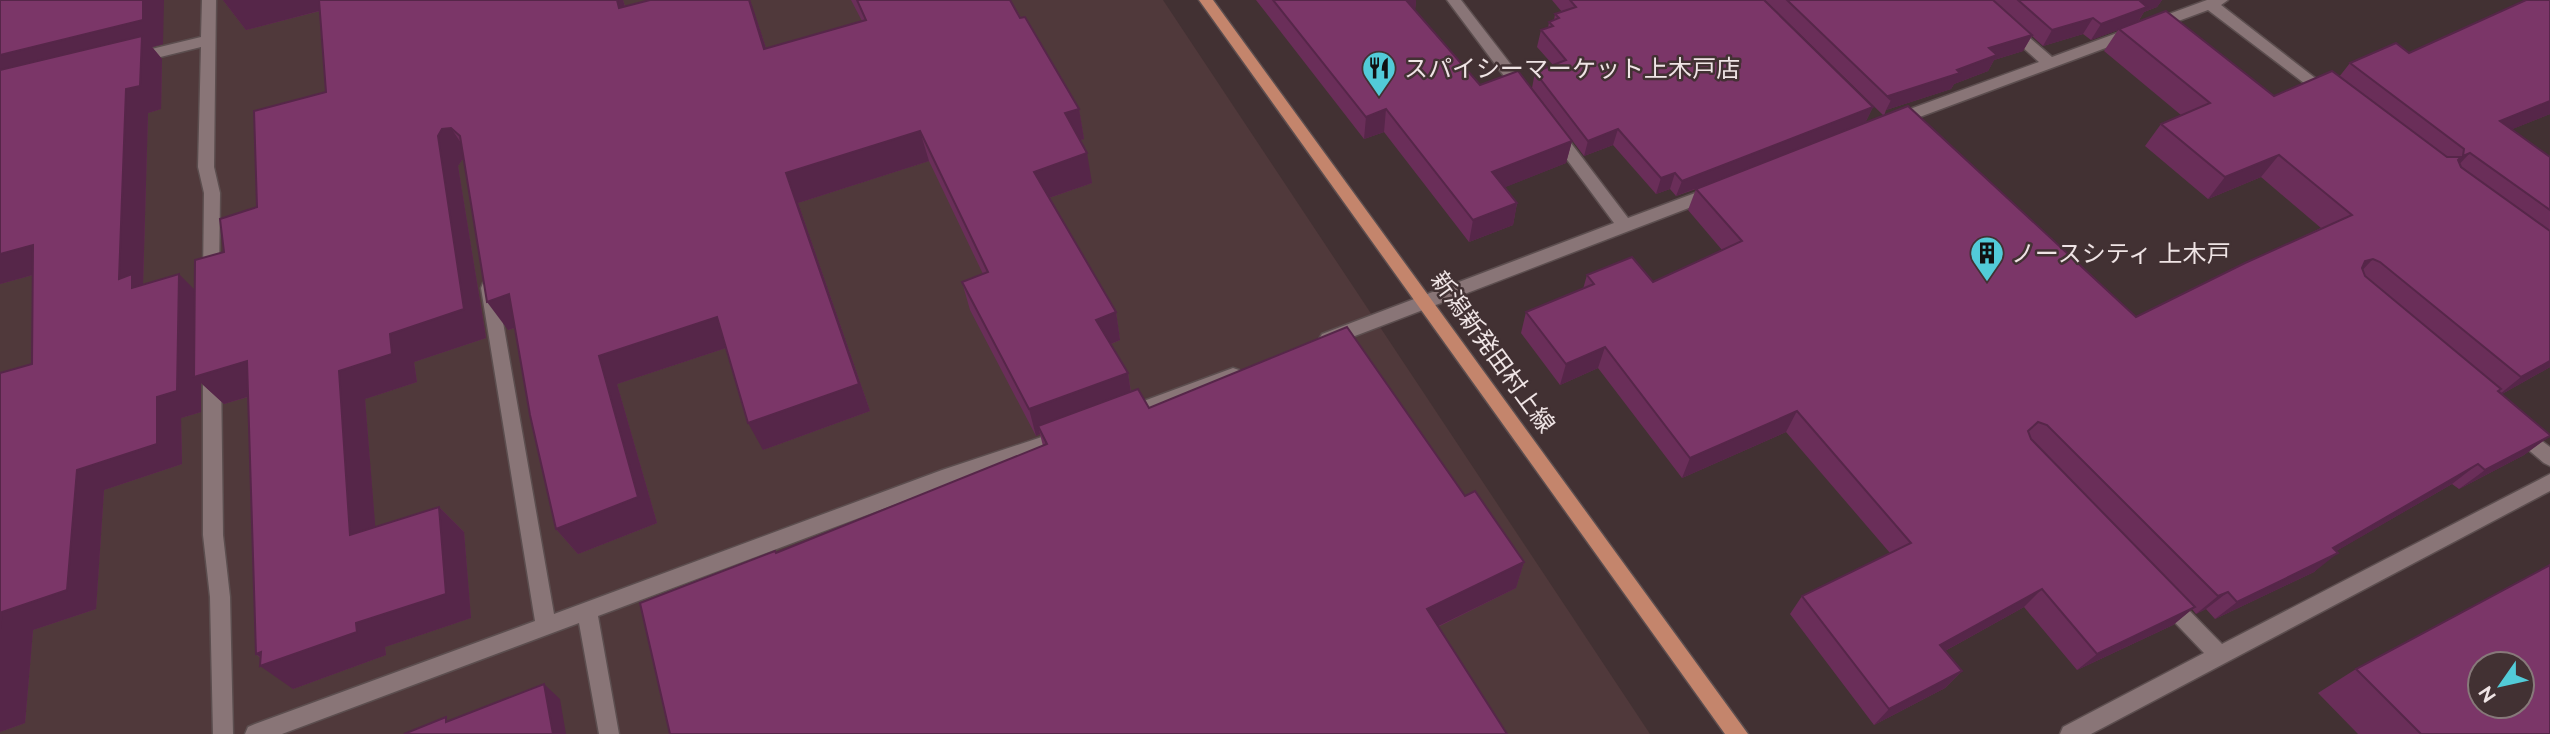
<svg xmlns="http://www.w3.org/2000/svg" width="2550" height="734" viewBox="0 0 2550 734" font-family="Raleway,'Noto Sans JP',sans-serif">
<rect width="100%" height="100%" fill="#423133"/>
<!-- built -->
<polygon fill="#50393b" points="0,0 1163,0 1650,734 0,734"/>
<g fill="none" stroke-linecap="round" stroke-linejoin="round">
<!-- minor casing -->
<g stroke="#5c4e4f" stroke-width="3">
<g id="minor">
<polygon points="202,0 216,0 214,167 220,193 219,279 217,284 205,284 203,279 204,193 198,167 201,47 136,63 129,58 131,54 201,37"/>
<polygon points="1447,0 1461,0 1529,88 1531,92 1529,96 1519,96"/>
<polygon points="1970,0 1986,0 2052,57 2207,0 2228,0 2221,5 2337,95 2330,100 2325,99 2208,10 1898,125 1888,125 1885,121 1888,117 2039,62"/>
<polygon points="1556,129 1561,130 1628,218 1714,186 1722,192 1720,196 1334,344 1322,344 1319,339 1322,334 1614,223 1551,138 1548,134 1551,130"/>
<polygon points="489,281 495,283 497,288 554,614 942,470 1066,429 1072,432 1075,437 1072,442 952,483 598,616 619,734 599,734 579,623 282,734 245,734 248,727 255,724 535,621 481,288 483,283"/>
<polygon points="212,363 218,365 221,370 223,535 230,597 233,734 213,734 210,597 203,535 203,370 206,365"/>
<polygon points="1233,368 1239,370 1242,375 1239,380 1128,421 1122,419 1119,414 1122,409"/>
<polygon points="2518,423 2550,447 2550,466 2544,463 2512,436 2509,431 2512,426"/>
<polygon points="2550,474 2550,491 2091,734 2060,734 2063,727 2204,653 2161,608 2158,602 2161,596 2168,593 2175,596 2222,644"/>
</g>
</g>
<!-- major casing -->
<g stroke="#5c4e4f" stroke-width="3">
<polygon id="major" points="1199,0 1213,0 1748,734 1725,734"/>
</g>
<!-- minor -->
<use href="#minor" fill="#897577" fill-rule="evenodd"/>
<!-- major -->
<use href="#major" fill="#c4856c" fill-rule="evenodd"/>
</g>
<!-- wall -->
<g fill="#6a2e59" fill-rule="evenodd">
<polygon points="0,0 163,44 152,47 162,59 161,109 148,113 143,285 195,290 257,207 326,92 320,11 246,30 223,0 623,0 625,6 650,0 750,0 766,48 862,21 851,0 1010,0 1079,109 1084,139 1080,140 1092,183 1049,198 1116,312 1120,340 1111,344 1128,373 1131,392 1149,408 1465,496 1524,562 1516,588 1438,627 777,553 1043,446 1040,434 1036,436 970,310 962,282 983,274 929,161 798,203 870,411 763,450 726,348 617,384 657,523 578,554 556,529 515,328 508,330 464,159 462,160 458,166 486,338 414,362 417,382 365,399 375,527 439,507 464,532 471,618 385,647 386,655 293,689 256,654 248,397 224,404 201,383 201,412 181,418 182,464 104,490 96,609 33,630 25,723 0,732 0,373 32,364 33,275 0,284"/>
<polygon points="1256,0 1416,0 1415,10 1480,85 1572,141 1566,163 1505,187 1517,203 1513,225 1469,242 1384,132 1364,139"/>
<path d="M1552,0H1764L1873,107L1865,123L1884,116L1765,0H2162L2157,7L2144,12L2138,22L2274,96L2339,77L2350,63L2409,53L2550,0V114L2512,129L2550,157V367L2502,394L2550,436L2524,455L2459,489L2452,484L2336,551L2314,572L2215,619L2206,609L2196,614L2192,609L2173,625L2077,670L2024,607L1945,651L1962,671L1945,688L1874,725L1790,614L1802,596L1890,553L1786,432L1682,478L1598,368L1560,385L1521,333L1526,312L1583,289L1587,275L1653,282L1722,250L1688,210L1696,189L1676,196L1670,189L1656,194L1613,145L1584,156L1532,88L1535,72L1553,65L1537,47L1541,30L1548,28L1549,22L1554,20L1555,14L1562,12ZM2118,30L2104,51L2181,115L2161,124L2145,146L2208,199L2261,177L2321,228L2136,317L1884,116L1886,110L1951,89L1954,84L1988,71L1994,60L2023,51L2032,36L2043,46L2083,34L2091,40Z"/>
<polygon points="2356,669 2550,734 2358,734 2318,693"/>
</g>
<!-- shaded-wall -->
<g fill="#562649">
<polygon points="143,0 164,0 163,44 152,47 162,59 161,109 148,113 143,285 156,310 119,279 126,89 0,84 0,55"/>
<polygon points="223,0 334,0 338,6 246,30"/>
<polygon points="617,0 623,0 634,38 619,8"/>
<polygon points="749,0 750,0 753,8 776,79 764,49"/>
<polygon points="1400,0 1416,0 1415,12"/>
<polygon points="2143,0 2162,0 2157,7 2144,12 2137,23 2091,40 2101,24"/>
<polygon points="2093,18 2083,34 2043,46 2052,30"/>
<polygon points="2032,35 2023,51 1994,60 1988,71 1954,84 1951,89 1886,110 1891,100 1888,96 1957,70 1989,48"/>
<polygon points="2550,101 2550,114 2478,143 2500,121"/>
<polygon points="1873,107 1865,123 1676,196 1682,181"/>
<polygon points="1079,109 1084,139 1070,143 1065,113"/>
<polygon points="1386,109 1384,132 1364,139 1366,117"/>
<polygon points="451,128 471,158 462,160 458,166 486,338 414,362 417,382 365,399 378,560 350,535 339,371 390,334 438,136 442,129"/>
<polygon points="1618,129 1613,145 1584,156 1588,141"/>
<polygon points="920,131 929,161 798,203 870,411 763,450 748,423 786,173"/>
<polygon points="1572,141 1566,163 1488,194 1492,172"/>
<polygon points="1087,153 1092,183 1040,201 1034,172"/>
<polygon points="2470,153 2449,175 2442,178 2463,156"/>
<polygon points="2279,155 2261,177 2208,199 2225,177"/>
<polygon points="1675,173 1670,189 1656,194 1661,178"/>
<polygon points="1517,203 1513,225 1469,242 1473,220"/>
<polygon points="33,245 58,268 0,284 0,254"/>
<polygon points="2373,259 2352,281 2365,261"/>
<polygon points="179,274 201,296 247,361 276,388 224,404 201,383 201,412 181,418 182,464 104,490 96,609 33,630 25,723 0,732 0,629 2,612 77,470 157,397"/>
<polygon points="509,294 530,323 508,330 487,302"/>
<polygon points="1116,312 1120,340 1101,348 1096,320"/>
<polygon points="717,317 732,346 617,384 657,523 578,554 556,529 599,356"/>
<polygon points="1605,347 1598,368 1560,385 1566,364"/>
<polygon points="2550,361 2550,367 2495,398 2521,377"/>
<polygon points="1128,373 1132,401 1038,426 1040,434 1036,436 1029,409"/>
<polygon points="1797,411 1786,432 1682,478 1690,458"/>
<polygon points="2550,436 2524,455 2459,489 2485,470"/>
<polygon points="2478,464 2452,484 2309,567 2333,548"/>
<polygon points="439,507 464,532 471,618 385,647 386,655 293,689 260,666 269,663 256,654 356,623"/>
<polygon points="2338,553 2314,572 2215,619 2237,602"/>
<polygon points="1524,562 1516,588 1422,634 1427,609"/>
<polygon points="2042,589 2024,607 1925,662 1940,645"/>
<polygon points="2228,592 2206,609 2196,614 2218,596"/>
<polygon points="2195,607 2173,625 2077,670 2097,654"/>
<polygon points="1962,671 1945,688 1874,725 1889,709"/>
<polygon points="544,684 560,699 566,734 553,734"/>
</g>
<!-- building -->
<g fill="#7b3668" stroke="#562649" stroke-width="2" fill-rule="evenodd">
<polygon points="0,0 143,0 143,20 0,55"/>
<polygon points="319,0 617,0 619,8 650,0 749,0 764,49 866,20 857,0 1010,0 1020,18 1025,17 1079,109 1065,113 1087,153 1034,172 1116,312 1096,320 1128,373 1029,409 962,282 988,272 920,131 786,173 859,384 748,423 717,317 599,356 638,497 556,529 530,415 509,294 487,302 460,136 451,128 442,129 438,136 464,309 390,334 392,354 339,371 350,535 439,507 446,594 356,623 357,632 260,666 261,652 256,654 247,361 194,377 195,260 224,252 220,219 257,207 254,111 326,92"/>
<polygon points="1273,0 1406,0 1480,85 1518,71 1572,141 1492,172 1517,203 1473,220 1386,109 1366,117"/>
<polygon points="1570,0 1764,0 1873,107 1682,181 1675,173 1661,178 1618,129 1588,141 1535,72 1566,60 1541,30 1553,26 1549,22 1559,18 1555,14 1576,7"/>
<polygon points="1787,0 1993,0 2032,35 1989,48 1997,55 1957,70 1960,73 1888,96 1891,100"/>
<polygon points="2018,0 2143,0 2140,1 2147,7 2101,24 2093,18 2052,30"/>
<polygon points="2526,0 2550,0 2550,101 2500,121 2550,157 2550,210 2470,153 2463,156 2464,149 2350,63 2396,43 2409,53"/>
<polygon points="2166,11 2274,96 2332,71 2447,157 2461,157 2458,160 2461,167 2550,231 2550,361 2521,377 2380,262 2373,259 2365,261 2362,268 2365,276 2501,389 2498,391 2550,435 2550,436 2485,470 2478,464 2333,548 2338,553 2237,602 2228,592 2218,596 2047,425 2038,422 2028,431 2031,439 2195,607 2097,654 2042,589 1940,645 1962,671 1889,709 1802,596 1911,543 1797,411 1690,458 1605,347 1566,364 1526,312 1594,284 1587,275 1632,257 1653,282 1742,241 1696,189 1908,106 2136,317 2245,263 2352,215 2279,155 2225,177 2161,124 2210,103 2119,29"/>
<polygon points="142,36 140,86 126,89 119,279 132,274 132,288 179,274 177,391 157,397 157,444 77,470 67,590 2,612 0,629 0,373 32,364 33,245 0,254 0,70"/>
<polygon points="1347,327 1465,496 1475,491 1524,562 1427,609 1507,734 670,734 640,603 775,551 776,553 1047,444 1038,426 1138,389 1149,408"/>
<path d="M2550,565V734H2421L2356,669ZM2480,664H2522V706H2480Z"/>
<polygon points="544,684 553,734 404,734 446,717 446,722"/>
</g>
<!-- icons -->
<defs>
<g id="restaurant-pin" transform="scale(1.75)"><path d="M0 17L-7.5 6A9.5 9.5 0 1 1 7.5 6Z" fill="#52cbd8" stroke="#423133"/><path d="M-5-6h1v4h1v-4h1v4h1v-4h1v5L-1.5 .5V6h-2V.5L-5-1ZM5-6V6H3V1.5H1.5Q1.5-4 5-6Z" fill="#111"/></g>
<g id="building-pin" transform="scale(1.75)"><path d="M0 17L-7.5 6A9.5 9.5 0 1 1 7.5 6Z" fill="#52cbd8" stroke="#423133"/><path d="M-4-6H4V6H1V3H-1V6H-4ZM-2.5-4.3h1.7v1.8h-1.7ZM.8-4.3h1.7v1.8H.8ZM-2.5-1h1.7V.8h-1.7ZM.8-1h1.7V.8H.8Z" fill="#111"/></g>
</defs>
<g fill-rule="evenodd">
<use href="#restaurant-pin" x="1379" y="68"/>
<use href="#building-pin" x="1987" y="253"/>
</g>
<g text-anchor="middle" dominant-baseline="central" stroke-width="5" stroke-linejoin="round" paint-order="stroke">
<!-- poi labels -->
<g font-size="24" fill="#efe4e5" stroke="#423133" text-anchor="start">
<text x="1404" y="68">スパイシーマーケット上木戸店</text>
<text x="2011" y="253">ノースシティ 上木戸</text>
</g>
<!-- street labels -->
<g font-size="24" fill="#efe4e5" stroke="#423133">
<text transform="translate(1493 352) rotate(54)">新潟新発田村上線</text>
</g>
</g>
<!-- north arrow -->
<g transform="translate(2501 685) rotate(236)"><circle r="33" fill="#423133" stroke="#87797a" stroke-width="2"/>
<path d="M0-5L12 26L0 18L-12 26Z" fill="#52cbd8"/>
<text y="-10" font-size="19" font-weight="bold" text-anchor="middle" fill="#efe4e5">N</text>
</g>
</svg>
